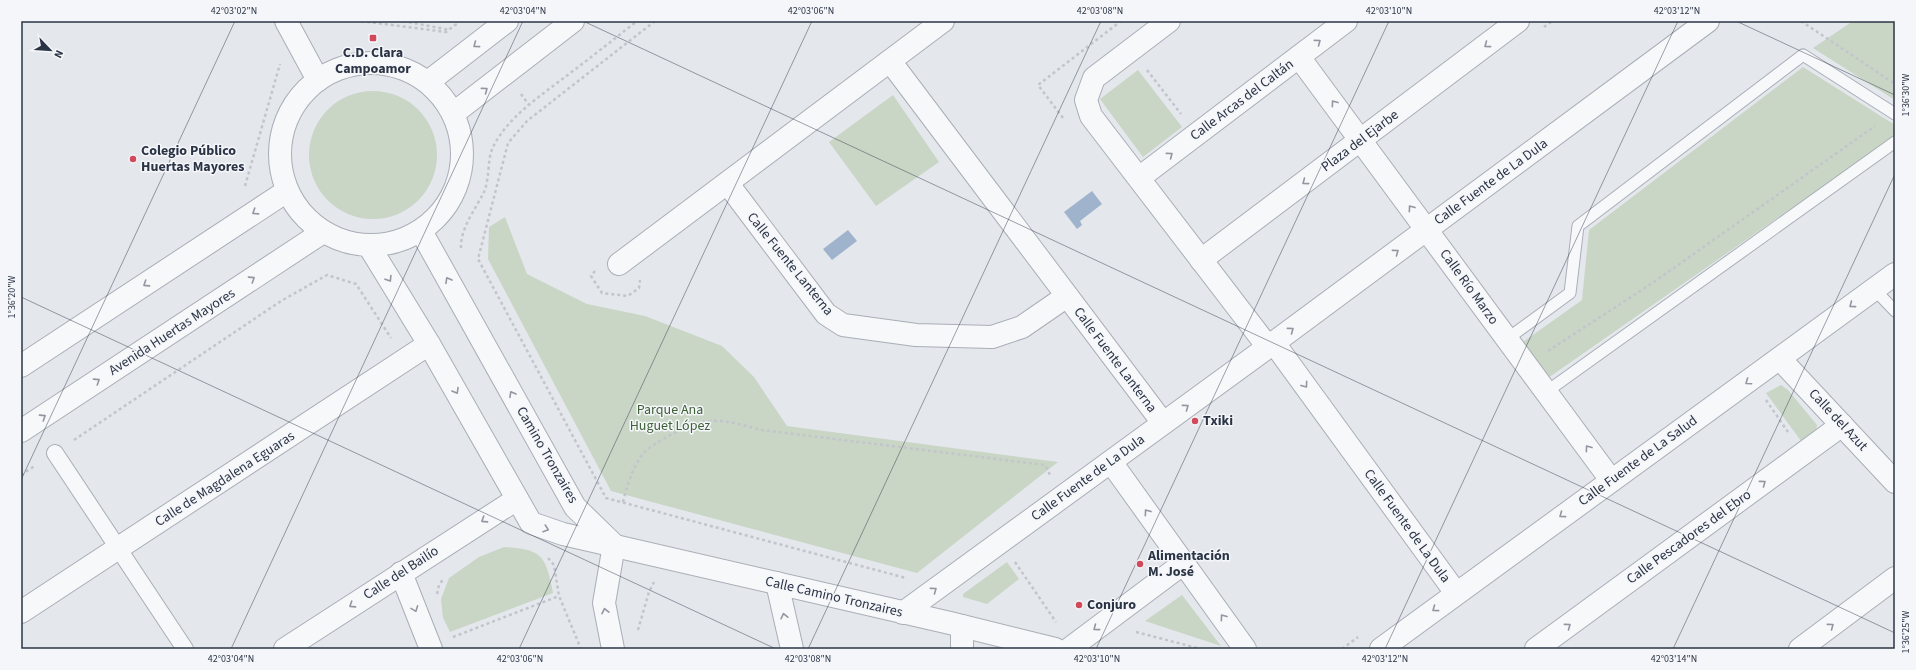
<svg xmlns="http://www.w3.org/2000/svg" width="1916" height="670" viewBox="0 0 1916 670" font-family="'Source Sans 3',sans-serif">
<rect width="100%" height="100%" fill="#e4e7ec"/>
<!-- green -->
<g fill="#c9d6c5">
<polygon points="1853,21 1895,21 1895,100 1813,48"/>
<polygon points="1803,67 1895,125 1895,136 1548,378 1523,342 1582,300 1589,230"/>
<polygon points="1138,70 1182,127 1143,157 1100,99"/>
<circle cx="373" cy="155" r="64"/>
<polygon points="893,95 939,162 876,206 829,142"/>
<polygon points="505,217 527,274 587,304 645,316 722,346 754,377 787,426 1058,462 917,573 611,491 488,259 489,227"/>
<polygon points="1781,385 1788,390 1817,425 1816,431 1801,441 1766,393"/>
<path d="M504,547C542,549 546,556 553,593L450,632L443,618L441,599L449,578L479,557Z"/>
<polygon points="1007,562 1019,579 987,604 963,597 963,594"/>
<polygon points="1182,595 1221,646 1145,621"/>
</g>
<!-- water -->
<g fill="#9fb4cc">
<polygon points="1092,191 1102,204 1080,221 1082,225 1077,229 1064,212"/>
<polygon points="848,230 857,241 832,260 823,249"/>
</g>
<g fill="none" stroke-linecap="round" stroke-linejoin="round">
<!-- service casing -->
<g stroke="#a9aeb7" stroke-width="13">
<g id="service">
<polyline points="1874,289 1895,311"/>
<polyline points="1507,339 1570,293 1578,226 1803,55 1895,114"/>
<polyline points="1546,392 1895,142"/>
</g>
</g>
<!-- pedestrian casing -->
<g stroke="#a9aeb7" stroke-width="18">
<polyline id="pedestrian" points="55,453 185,649"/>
</g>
<!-- minor casing -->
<g stroke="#a9aeb7" stroke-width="24">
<g id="minor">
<polyline points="286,21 318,80"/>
<polyline points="1169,21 1094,78 1086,100 1091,116 1268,347"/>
<polyline points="1299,57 1611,480"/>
<polyline points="890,61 1163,423"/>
<polyline points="1139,178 1346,21"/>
<polyline points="728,184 826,314 843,325 916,335 992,337 1022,327 1067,296"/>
<polyline points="1201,260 1518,21"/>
<polyline points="619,264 943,21"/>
<polyline points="1274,343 1456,593"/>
<polyline points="1780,359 1895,482"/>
<polyline points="1111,462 1245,649"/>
<polyline points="401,573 431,649"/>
<polyline points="777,583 792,649"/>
<polyline points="21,612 429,344"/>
<polyline points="903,613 1268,347 1708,21"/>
<polyline points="962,626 962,649"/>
<polyline points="285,649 517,499"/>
<polyline points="613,649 604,603 614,545"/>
<polyline points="1069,649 1184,563"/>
<polyline points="1381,649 1895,274"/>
<polyline points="1536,649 1842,425"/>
<polyline points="1800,649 1895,578"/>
</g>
</g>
<!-- tertiary casing -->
<g stroke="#a9aeb7" stroke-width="24">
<g id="tertiary">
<circle cx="371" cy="154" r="91"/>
<polyline points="428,82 507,21"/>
<polyline points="454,113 573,21"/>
<polyline points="421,231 575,507 614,545"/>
<polyline points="369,246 429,344 531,523 563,534 950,623 1055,649"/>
<polyline points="21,366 287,191"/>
<polyline points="21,431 323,232"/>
</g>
</g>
<!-- path -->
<g stroke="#c2c5cb" stroke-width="2.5" stroke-dasharray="3 3" stroke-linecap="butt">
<polyline points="361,21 446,32 455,25 459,24"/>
<polyline points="403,21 450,30"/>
<polyline points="655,21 527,121 508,143 478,259 606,498 906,578"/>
<polyline points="1801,21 1895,84"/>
<polyline points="1544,27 1552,21"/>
<polyline points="1147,70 1181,114"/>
<polyline points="521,94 529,105"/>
<polyline points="1063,118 1038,85 1121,21"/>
<polyline points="245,186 280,64"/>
<path d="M461,248C460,229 476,208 484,192C490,178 487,159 493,147C508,117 539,97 565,77C589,59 613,40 637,21"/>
<polyline points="595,271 591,276 602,293 628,296 639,288 640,280"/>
<polyline points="1548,351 1654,282 1875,126"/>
<polyline points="1766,400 1788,432"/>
<polyline points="74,440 281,301 327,275 356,284 391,338"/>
<polyline points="21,475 36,465"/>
<path d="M623,502C627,486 632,468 643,454C654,441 693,422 711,421C728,420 745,426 762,430L1045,465L1050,475"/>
<polyline points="548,558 554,565 559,596 581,649"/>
<polyline points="1015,562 1056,622"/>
<polyline points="437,594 439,585 444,578"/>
<polyline points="638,630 649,592 654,582"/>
<polyline points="1136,632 1201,649"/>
<polyline points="453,637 559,596"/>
<polyline points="1342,649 1358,637"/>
</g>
<!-- service -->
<use href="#service" stroke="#f7f8fa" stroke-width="11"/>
<!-- pedestrian -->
<use href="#pedestrian" stroke="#f7f8fa" stroke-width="16"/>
<!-- minor -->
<use href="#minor" stroke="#f7f8fa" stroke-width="22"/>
<!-- tertiary -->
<use href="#tertiary" stroke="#f7f8fa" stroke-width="22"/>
</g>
<!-- one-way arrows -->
<defs><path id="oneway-chevron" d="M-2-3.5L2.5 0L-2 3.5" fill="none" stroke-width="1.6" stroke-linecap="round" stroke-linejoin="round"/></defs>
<g stroke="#9196a0">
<use href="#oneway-chevron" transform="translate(1318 42) rotate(-37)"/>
<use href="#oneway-chevron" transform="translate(476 45) rotate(143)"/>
<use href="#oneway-chevron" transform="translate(1487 45) rotate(143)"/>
<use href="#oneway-chevron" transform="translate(485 90) rotate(-37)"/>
<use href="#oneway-chevron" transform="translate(1334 103) rotate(-126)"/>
<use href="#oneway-chevron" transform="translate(1170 155) rotate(-37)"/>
<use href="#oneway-chevron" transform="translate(1305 182) rotate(143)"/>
<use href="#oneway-chevron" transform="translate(1411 208) rotate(-126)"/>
<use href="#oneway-chevron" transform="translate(255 212) rotate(147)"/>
<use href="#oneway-chevron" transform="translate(1396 252) rotate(-36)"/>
<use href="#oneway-chevron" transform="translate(252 279) rotate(-33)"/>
<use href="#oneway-chevron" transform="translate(389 279) rotate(58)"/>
<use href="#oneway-chevron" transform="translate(448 280) rotate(-119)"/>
<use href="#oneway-chevron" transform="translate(146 284) rotate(147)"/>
<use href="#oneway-chevron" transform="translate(1852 305) rotate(143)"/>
<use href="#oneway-chevron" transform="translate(1291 330) rotate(-36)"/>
<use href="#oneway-chevron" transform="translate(97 381) rotate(-33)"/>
<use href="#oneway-chevron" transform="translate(1748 382) rotate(145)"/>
<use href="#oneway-chevron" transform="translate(1305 385) rotate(54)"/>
<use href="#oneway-chevron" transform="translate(456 391) rotate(60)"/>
<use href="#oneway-chevron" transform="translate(512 394) rotate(-119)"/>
<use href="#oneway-chevron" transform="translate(1186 407) rotate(-36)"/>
<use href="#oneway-chevron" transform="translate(43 417) rotate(-33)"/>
<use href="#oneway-chevron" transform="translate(1588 448) rotate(-126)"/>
<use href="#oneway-chevron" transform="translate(1763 483) rotate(-36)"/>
<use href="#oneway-chevron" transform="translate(1147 512) rotate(-126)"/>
<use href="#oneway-chevron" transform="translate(1562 515) rotate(144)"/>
<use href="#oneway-chevron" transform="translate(484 520) rotate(147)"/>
<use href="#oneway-chevron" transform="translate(546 529) rotate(19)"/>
<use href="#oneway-chevron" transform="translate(934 590) rotate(-36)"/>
<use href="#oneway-chevron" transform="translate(352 605) rotate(147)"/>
<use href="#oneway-chevron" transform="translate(415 609) rotate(69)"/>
<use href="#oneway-chevron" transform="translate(1435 609) rotate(144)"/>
<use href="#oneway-chevron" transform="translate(605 611) rotate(-102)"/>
<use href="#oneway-chevron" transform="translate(784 616) rotate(-103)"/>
<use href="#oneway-chevron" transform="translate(1223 617) rotate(-126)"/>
<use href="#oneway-chevron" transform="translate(1568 626) rotate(-36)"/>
<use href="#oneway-chevron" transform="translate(1831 626) rotate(-37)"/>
<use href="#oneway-chevron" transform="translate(1096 628) rotate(143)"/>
</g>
<!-- ticks -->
<path fill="none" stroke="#2b3445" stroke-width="1" stroke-opacity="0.45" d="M583,21L1895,633M1736,21L1895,95M21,297L776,649M21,480L235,21M231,649L523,21M519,649L812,21M808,649L1101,21M1096,649L1389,21M1385,649L1678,21M1673,649L1895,174"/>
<!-- markers -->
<g fill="#d1495b" stroke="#f4f6f9" stroke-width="1.5">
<rect x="369" y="34" width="8" height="8" rx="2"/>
<circle cx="133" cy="159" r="4"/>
<circle cx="1195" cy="421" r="4"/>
<circle cx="1140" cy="564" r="4"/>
<circle cx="1079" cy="605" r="4"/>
</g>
<g text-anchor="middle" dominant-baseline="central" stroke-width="3" stroke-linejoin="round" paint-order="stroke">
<!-- poi labels -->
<g font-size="14" font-weight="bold" fill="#2b3445" stroke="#f4f6f9" text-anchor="start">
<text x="373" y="53" text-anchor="middle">C.D. Clara<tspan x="373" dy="16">Campoamor</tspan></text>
<text x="141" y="151">Colegio Público<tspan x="141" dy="16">Huertas Mayores</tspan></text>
<text x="1203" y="421">Txiki</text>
<text x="1148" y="556">Alimentación<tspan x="1148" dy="16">M. José</tspan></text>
<text x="1087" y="605">Conjuro</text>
</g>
<!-- street labels -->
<g font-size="14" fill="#2b3445" stroke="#f4f6f9">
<text transform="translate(1242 100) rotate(-37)">Calle Arcas del Caltán</text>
<text transform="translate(1360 141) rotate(-37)">Plaza del Ejarbe</text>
<text transform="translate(1491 182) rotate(-36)">Calle Fuente de La Dula</text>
<text transform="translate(790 264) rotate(51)">Calle Fuente Lanterna</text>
<text transform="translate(1469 287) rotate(54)">Calle Río Marzo</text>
<text transform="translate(172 332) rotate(-33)">Avenida Huertas Mayores</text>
<text transform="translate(1115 360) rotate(53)">Calle Fuente Lanterna</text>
<text transform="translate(1838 420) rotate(47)">Calle del Azut</text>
<text transform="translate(547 455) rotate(60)">Camino Tronzaires</text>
<text transform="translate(1638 461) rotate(-36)">Calle Fuente de La Salud</text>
<text transform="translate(1088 478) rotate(-36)">Calle Fuente de La Dula</text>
<text transform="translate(225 479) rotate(-33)">Calle de Magdalena Eguaras</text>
<text transform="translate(1407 526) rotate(54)">Calle Fuente de La Dula</text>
<text transform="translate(1689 537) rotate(-36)">Calle Pescadores del Ebro</text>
<text transform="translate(401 573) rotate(-33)">Calle del Bailío</text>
<text transform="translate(834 597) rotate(13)">Calle Camino Tronzaires</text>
</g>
<!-- park labels -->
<g font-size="14" fill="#3f6138" stroke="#f4f6f9">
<text x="670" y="410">Parque Ana<tspan x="670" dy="16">Huguet López</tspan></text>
</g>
</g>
<!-- border -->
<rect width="1916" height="670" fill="none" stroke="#f4f6f9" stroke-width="44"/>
<!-- north arrow -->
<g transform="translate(50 50) rotate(115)" stroke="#f4f6f9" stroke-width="3" paint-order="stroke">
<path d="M0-3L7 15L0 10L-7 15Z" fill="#2b3445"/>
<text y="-6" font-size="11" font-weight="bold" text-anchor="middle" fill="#2b3445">N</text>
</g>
<rect x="22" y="22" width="1872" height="626" fill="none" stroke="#2b3445" stroke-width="1.5"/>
<g font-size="10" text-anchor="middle" fill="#2b3445">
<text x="234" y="14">42°03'02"N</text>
<text x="523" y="14">42°03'04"N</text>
<text x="811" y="14">42°03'06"N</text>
<text x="1100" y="14">42°03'08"N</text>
<text x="1389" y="14">42°03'10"N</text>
<text x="1677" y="14">42°03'12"N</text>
<text transform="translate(1905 95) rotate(-90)" y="4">1°36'30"W</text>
<text transform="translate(11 297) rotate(-90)" y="4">1°36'20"W</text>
<text transform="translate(1905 632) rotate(-90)" y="4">1°36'25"W</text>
<text x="231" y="662">42°03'04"N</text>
<text x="520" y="662">42°03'06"N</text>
<text x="808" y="662">42°03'08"N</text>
<text x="1097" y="662">42°03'10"N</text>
<text x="1385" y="662">42°03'12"N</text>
<text x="1674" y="662">42°03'14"N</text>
</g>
</svg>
